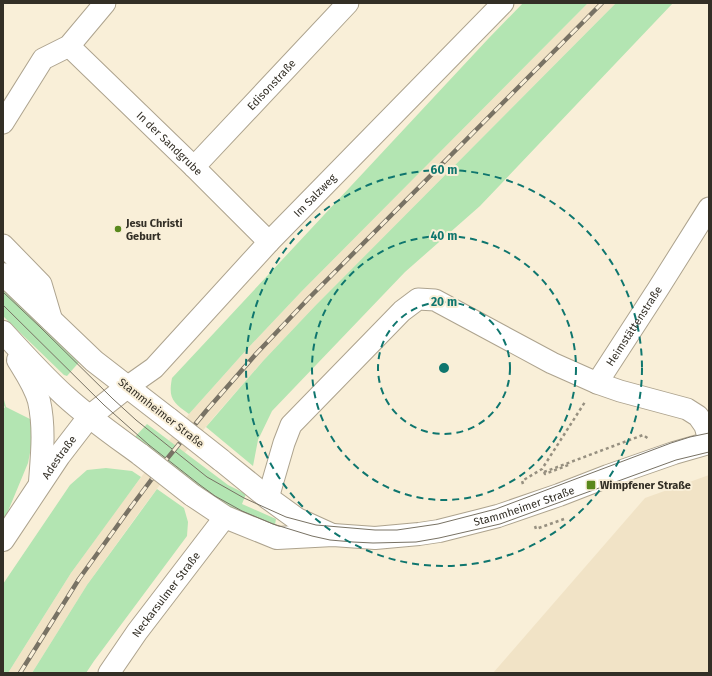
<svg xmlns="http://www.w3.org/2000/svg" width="712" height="676" viewBox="0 0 712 676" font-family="'Fira Sans',sans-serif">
<rect width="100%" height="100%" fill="#f9efd8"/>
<!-- built -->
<g fill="#f1e3c6">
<polygon points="588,3 616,3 315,306 263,361 214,417 174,466 136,517 87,585 32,673 8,673 71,573 120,505 189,414 248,348 301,292"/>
<polygon points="709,475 709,673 493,673 645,498"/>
</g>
<!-- green -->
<g fill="#b3e5b2">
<path d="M523,3H588L301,292L248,348L189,414C173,402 168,399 172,378L488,39Z"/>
<polygon points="616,3 673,3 480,206 405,272 272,411 258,440 253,466 206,427 263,361 315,306"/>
<polygon points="3,284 80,361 67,376 64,375 3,316"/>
<polygon points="3,396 6,407 36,422 28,463 6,516 3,519 3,410 5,407 3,405"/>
<polygon points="147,424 228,485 246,494 242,504 276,519 274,530 244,521 134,438"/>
<polygon points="106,468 132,471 141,477 71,573 8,673 3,673 3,584 70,485 87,470"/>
<polygon points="157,489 184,508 188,522 187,536 94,661 86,673 32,673 87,585"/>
</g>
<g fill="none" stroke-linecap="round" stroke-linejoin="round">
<!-- minor casing -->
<g stroke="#ada38e" stroke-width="23">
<g id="minor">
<path id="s1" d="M69,46L194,167L269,242"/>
<polyline points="3,123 43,59 69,46 105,3"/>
<path id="s2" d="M194,167L348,3"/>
<polyline points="3,245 41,284 52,321"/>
<path id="s3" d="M597,383L658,289L709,208"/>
<path id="s4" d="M127,387L154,368L269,242L503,3"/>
<polyline points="268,498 284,443 291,425 402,311 418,299 435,300 552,363 597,383 620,391 687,409 698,416 705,426 709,440"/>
<path id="s5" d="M109,673L137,632L225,517"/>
</g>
</g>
<!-- secondary casing -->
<g stroke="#ada38e" stroke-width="24">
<g id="secondary">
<polyline points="3,274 94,361 169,419"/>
<path d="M3,332C23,354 43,376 65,396C89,418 115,436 141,455"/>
<path d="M18,360C26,373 35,386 39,401C45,428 42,455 40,482"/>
<polyline points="221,460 268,498 297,519 330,534"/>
<path id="s6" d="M192,495L225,517L277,538L333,535L375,538L419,534L439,531L498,516L559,495L608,476L674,453L709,443"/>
<path id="s7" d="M3,540L59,456L89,417L127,387"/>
</g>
</g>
<!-- path -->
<g stroke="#979080" stroke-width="2.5" stroke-dasharray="3 3" stroke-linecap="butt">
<polyline points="544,472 643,435 649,439"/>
<polyline points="544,472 545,474 571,464"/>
<polyline points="523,484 522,481 542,469 585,402"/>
<polyline points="535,526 536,529 564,519"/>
</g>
<!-- minor -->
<use href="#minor" stroke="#fff" stroke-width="21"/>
<!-- secondary -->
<use href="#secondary" stroke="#fff" stroke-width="22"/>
<!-- tram -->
<g stroke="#787264" stroke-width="1">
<polyline points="3,292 40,327 113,399 136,420 207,477 244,498 266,508 286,517 316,525 375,530 397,530 438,524 496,509 671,443 690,437 709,433"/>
<polyline points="3,305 104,405 149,445 200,485 215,496 242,511 273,524 312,536 330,540 353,542 373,543 416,542 439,538 500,524 676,460 709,452"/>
</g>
<!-- rail casing -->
<g stroke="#787264" stroke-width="4.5">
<polyline id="rail" points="20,673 79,579 128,511 166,460 206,411 256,354 308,299 602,3"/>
</g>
<!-- rail -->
<use href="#rail" stroke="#f9efd8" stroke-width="3" stroke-dasharray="9" stroke-linecap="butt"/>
<!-- secondary-bridge casing -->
<g stroke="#ada38e" stroke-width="24" stroke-linecap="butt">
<g id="secondary-bridge">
<polyline points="169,419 221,460"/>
<polyline points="141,455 192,495"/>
</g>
</g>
<!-- secondary-bridge -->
<use href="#secondary-bridge" stroke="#fff" stroke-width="22"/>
</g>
<!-- distance rings -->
<g fill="none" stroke="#0f766e" stroke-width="2" stroke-dasharray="7 5">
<circle cx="444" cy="368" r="66"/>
<circle cx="444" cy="368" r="132"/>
<circle cx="444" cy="368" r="198"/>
</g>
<!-- markers -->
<g fill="#59881c" stroke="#f9efd8" stroke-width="1.5">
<circle cx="118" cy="229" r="4"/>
<rect x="586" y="480" width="10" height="10" rx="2"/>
</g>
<g text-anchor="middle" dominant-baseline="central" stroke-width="4" stroke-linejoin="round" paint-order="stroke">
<!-- street labels -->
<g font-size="11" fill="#332f26" stroke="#f9efd8">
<text stroke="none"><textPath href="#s2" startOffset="113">Edisonstraße</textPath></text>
<text stroke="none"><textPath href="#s1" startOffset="140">In der Sandgrube</textPath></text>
<text stroke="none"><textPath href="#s4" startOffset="269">Im Salzweg</textPath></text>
<text stroke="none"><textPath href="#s3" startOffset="68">Heimstättenstraße</textPath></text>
<text transform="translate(161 413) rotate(38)">Stammheimer Straße</text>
<text stroke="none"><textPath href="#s7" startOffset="100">Adestraße</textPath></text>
<text stroke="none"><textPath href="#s6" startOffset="347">Stammheimer Straße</textPath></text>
<text stroke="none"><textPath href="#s5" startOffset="97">Neckarsulmer Straße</textPath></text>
</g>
<!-- poi labels -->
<g font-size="11" font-weight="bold" fill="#332f26" stroke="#f9efd8" text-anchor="start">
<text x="126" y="223">Jesu Christi<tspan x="126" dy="13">Geburt</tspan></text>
<text x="600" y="485">Wimpfener Straße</text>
</g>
</g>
<circle cx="444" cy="368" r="6" fill="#0f766e" stroke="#f9efd8" stroke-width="2"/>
<g font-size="12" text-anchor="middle" font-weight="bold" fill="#0f766e" stroke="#f9efd8" stroke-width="4" stroke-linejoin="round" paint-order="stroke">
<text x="444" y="174">60 m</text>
<text x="444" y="240">40 m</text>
<text x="444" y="306">20 m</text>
</g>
<!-- border -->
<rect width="712" height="676" fill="none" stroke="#332f26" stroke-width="8"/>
</svg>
